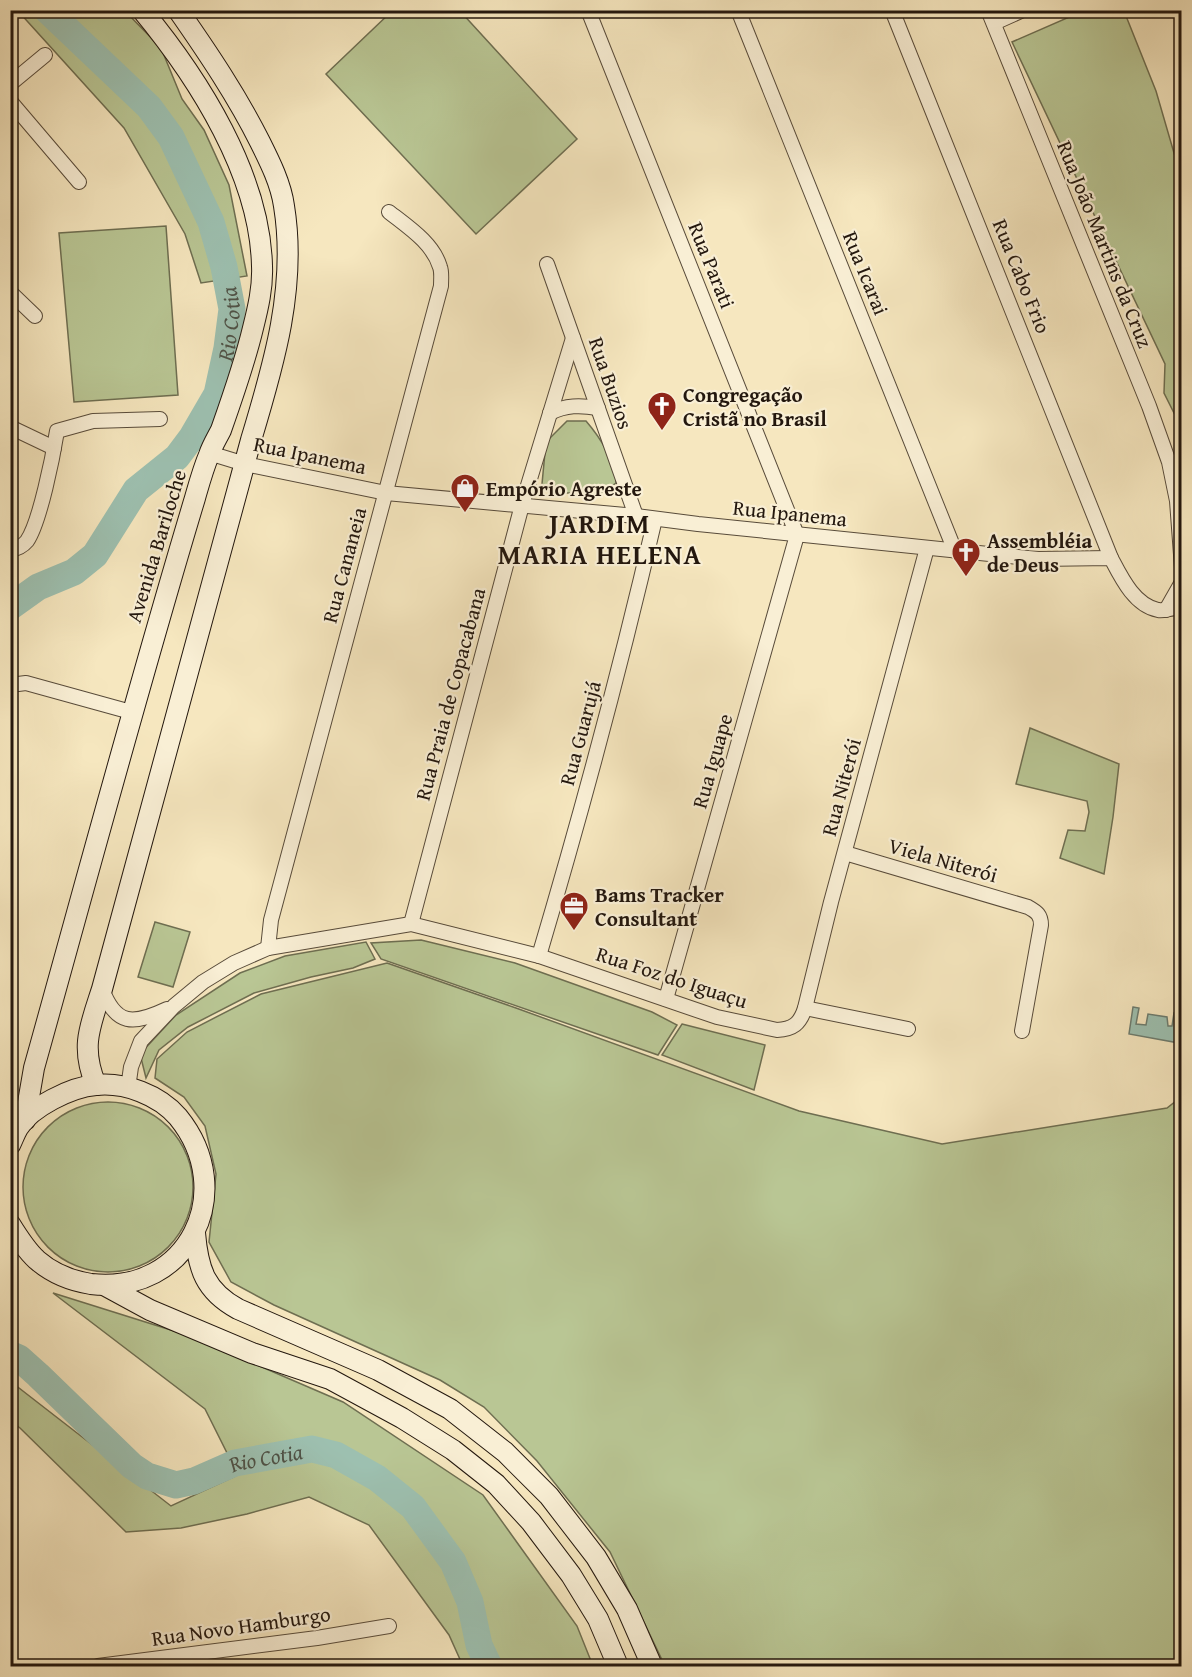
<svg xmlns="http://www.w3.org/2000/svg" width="1192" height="1677" viewBox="0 0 1192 1677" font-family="'Gentium Book Plus',serif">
<rect width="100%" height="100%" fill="#f6e7bf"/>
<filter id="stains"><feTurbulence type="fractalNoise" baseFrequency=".00333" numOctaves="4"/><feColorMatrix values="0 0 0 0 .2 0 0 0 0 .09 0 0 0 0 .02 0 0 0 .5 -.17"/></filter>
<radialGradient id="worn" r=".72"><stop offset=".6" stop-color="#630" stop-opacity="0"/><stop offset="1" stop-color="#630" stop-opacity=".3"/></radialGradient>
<!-- green -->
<g fill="#b9c694" stroke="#6e6e51" stroke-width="1.5">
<polygon points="18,11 125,11 161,48 182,99 204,130 229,185 247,276 201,283 185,234 124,128"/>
<polygon points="392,11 460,11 577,139 476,234 326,74"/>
<polygon points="1083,11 1124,11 1156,91 1181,177 1181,427 1164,393 1165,364 1012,42"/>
<polygon points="166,226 178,395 74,402 59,233"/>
<path d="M567,421H586C599,436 617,463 616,483L598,495L553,492L542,484L546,442Z"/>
<polygon points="1030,728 1119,764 1113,817 1104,874 1060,858 1068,830 1085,831 1089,812 1087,801 1016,784"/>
<polygon points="155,922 190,932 173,987 138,977"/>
<polygon points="421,940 515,963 652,1012 677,1025 658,1055 381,959 371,943"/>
<polygon points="366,942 375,959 353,968 311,977 254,993 188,1027 159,1050 146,1078 140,1054 176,1015 240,973 285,956"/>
<polygon points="387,963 516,1008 799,1111 942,1144 1167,1108 1181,1097 1181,1666 665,1666 610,1552 537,1461 484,1407 440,1380 274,1305 231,1282 209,1242 216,1174 205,1126 184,1097 155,1078 157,1059 187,1032 261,994"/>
<polygon points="682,1024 765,1045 754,1090 662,1055"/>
<circle cx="108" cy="1187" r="85"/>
<polygon points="53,1293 190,1336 343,1402 483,1495 577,1626 593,1666 463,1666 449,1635 369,1525 309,1497 247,1514 181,1528 126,1532 20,1428 11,1421 10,1381 171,1506 238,1475 205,1409"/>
</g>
<!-- water -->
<polygon fill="#9dc0b0" stroke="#6c7c6f" stroke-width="1.5" points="1133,1007 1139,1008 1136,1024 1146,1025 1148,1014 1167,1017 1168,1026 1172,1026 1174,1013 1181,1015 1179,1043 1129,1034"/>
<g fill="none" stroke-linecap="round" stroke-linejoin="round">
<!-- river -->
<g stroke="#9dc0b0" stroke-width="27">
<path id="s1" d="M10,607L38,587L74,572L95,555L136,490L177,457L192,437L217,394L227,348L232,309L224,267L211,222L171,137L149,107L47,10"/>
<path id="s2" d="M10,1354L19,1358L38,1375L132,1466L147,1476L176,1485L194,1481L235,1463L312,1449L336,1455L377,1478L413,1507L453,1562L470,1602L479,1645L489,1666"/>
</g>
<!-- street casing -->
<g stroke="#584b3a" stroke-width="16">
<g id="street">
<polyline points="588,10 797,535 666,999"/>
<polyline points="738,10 955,551"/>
<polyline points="892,10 1111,558"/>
<polyline points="988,10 1149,406 1169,462 1177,501 1182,568"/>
<polyline points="994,23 1023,10"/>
<polyline points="10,84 45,55"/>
<polyline points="10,101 79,182"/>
<polyline points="547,264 636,516"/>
<polyline points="10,292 35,316"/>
<path d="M550,413C566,405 580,405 598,408"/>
<polyline points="10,427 54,448"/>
<path d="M209,453L245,464L386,493L636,516L698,524L1038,559L1111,558C1121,577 1134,605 1158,610C1166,611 1174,608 1182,606"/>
<path d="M10,550C17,549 22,547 27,541C40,522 53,456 57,431L93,421L160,419"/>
<polyline points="1166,610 1182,582"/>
<polyline points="10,685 26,683 131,712"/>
<path d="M845,853L1028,907C1037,912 1041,915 1041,925L1022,1031"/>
<polyline points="411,924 522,505 573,338"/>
<path d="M268,948L271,920L441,286C441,279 442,272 440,267C433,243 408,227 389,212"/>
<path d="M539,956C582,811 621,666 655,519"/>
<path d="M102,989C116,1026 133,1025 167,1009"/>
<polyline points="805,1008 908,1029"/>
<path d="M128,1088L131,1067L141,1041L174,1006L203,982L234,963L268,948L411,924L539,956L717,1017L777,1030C793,1029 800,1024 805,1008L831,902L927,548"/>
<polyline points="98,1666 317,1638 389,1626"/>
</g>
</g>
<!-- secondary casing -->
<g stroke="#23170e" stroke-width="22">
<g id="secondary">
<path d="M96,1085C80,1047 90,1026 102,989L251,440C274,364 297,286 284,206C281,184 270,162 260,142C237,96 208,53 178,10"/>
<path d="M25,1120L34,1068C87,878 138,687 195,498C199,484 203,469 209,455C212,446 217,438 221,430C233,396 245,362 253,328C258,308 263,287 262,266C260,175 199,79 142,10"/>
<path d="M10,1145C13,1139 15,1133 18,1128C31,1107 71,1087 96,1085C125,1082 159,1095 178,1117C239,1192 188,1295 91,1284C72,1281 52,1273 37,1260C26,1250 18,1237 10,1224"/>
<path d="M195,1233C198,1269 205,1291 238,1309L378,1370L450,1409L505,1452L549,1496L596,1557L627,1609L652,1666"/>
<polyline points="104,1285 150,1310 252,1353 330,1379 402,1418 453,1450 496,1484 531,1522 571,1575 598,1619 618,1666"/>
</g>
</g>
<!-- street -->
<use href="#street" stroke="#f9efd5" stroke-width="14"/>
<!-- secondary -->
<use href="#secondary" stroke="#f9efd5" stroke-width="20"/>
</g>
<!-- icons -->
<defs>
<g id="church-pin" transform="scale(1.5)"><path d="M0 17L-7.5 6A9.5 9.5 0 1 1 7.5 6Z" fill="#8f2418" stroke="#f9efd5"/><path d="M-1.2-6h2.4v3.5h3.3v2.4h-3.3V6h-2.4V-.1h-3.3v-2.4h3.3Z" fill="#fff"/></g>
<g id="shop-pin" transform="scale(1.5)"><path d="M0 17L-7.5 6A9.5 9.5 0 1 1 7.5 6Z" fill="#8f2418" stroke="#f9efd5"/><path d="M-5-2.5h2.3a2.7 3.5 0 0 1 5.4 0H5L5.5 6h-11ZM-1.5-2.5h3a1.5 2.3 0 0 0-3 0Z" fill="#fff"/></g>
<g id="office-pin" transform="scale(1.5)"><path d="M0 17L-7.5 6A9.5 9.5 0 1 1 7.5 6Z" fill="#8f2418" stroke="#f9efd5"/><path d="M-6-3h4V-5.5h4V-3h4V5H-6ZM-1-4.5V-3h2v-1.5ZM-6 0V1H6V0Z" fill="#fff"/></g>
</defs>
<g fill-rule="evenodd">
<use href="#church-pin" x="662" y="406"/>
<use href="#shop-pin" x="465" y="488"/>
<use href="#church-pin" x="966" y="552"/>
<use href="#office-pin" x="574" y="906"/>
</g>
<g text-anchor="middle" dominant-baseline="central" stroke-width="4.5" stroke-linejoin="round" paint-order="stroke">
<!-- street labels -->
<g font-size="21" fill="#23170e" stroke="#f9efd5">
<text transform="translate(1105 244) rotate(68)">Rua João Martins da Cruz</text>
<text transform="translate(712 265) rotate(68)">Rua Parati</text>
<text transform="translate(866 273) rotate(68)">Rua Icarai</text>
<text transform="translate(1022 276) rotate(68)">Rua Cabo Frio</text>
<text transform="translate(611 383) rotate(71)">Rua Buzios</text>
<text transform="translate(310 455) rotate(12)">Rua Ipanema</text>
<text transform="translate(790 513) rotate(6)">Rua Ipanema</text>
<text transform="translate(156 546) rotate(-73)">Avenida Bariloche</text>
<text transform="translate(344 565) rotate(-75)">Rua Cananeia</text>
<text transform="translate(450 694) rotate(-75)">Rua Praia de Copacabana</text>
<text transform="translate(580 733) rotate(-75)">Rua Guarujá</text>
<text transform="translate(712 761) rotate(-74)">Rua Iguape</text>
<text transform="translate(841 787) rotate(-75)">Rua Niterói</text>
<text transform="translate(943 860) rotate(16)">Viela Niterói</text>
<text transform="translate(672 977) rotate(18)">Rua Foz do Iguaçu</text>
<text transform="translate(241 1626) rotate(-8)">Rua Novo Hamburgo</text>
</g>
<!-- poi labels -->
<g font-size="21" font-weight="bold" fill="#23170e" stroke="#f9efd5" text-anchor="start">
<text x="683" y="394">Congregação<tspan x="683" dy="24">Cristã no Brasil</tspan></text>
<text x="486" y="488">Empório Agreste</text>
<text x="987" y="540">Assembléia<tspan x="987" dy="24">de Deus</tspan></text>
<text x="595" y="894">Bams Tracker<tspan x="595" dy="24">Consultant</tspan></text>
</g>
<!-- water labels -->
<g font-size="22" font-style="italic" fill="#4e5247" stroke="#f9efd5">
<text stroke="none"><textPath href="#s1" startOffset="376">Rio Cotia</textPath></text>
<text stroke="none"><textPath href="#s2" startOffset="309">Rio Cotia</textPath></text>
</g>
<!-- district labels -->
<g font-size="27" font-weight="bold" letter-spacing="1.5" fill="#23170e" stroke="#f9efd5">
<text x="600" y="523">JARDIM<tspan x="600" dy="31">MARIA HELENA</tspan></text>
</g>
</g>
<!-- margin -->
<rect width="1192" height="1677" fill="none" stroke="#f6e7bf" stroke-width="36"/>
<rect x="12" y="12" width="1168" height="1653" fill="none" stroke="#23170e" stroke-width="3"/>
<rect x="18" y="18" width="1156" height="1641" fill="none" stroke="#23170e" stroke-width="1.5"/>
<rect width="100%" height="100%" filter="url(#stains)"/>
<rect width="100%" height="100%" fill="url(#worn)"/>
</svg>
